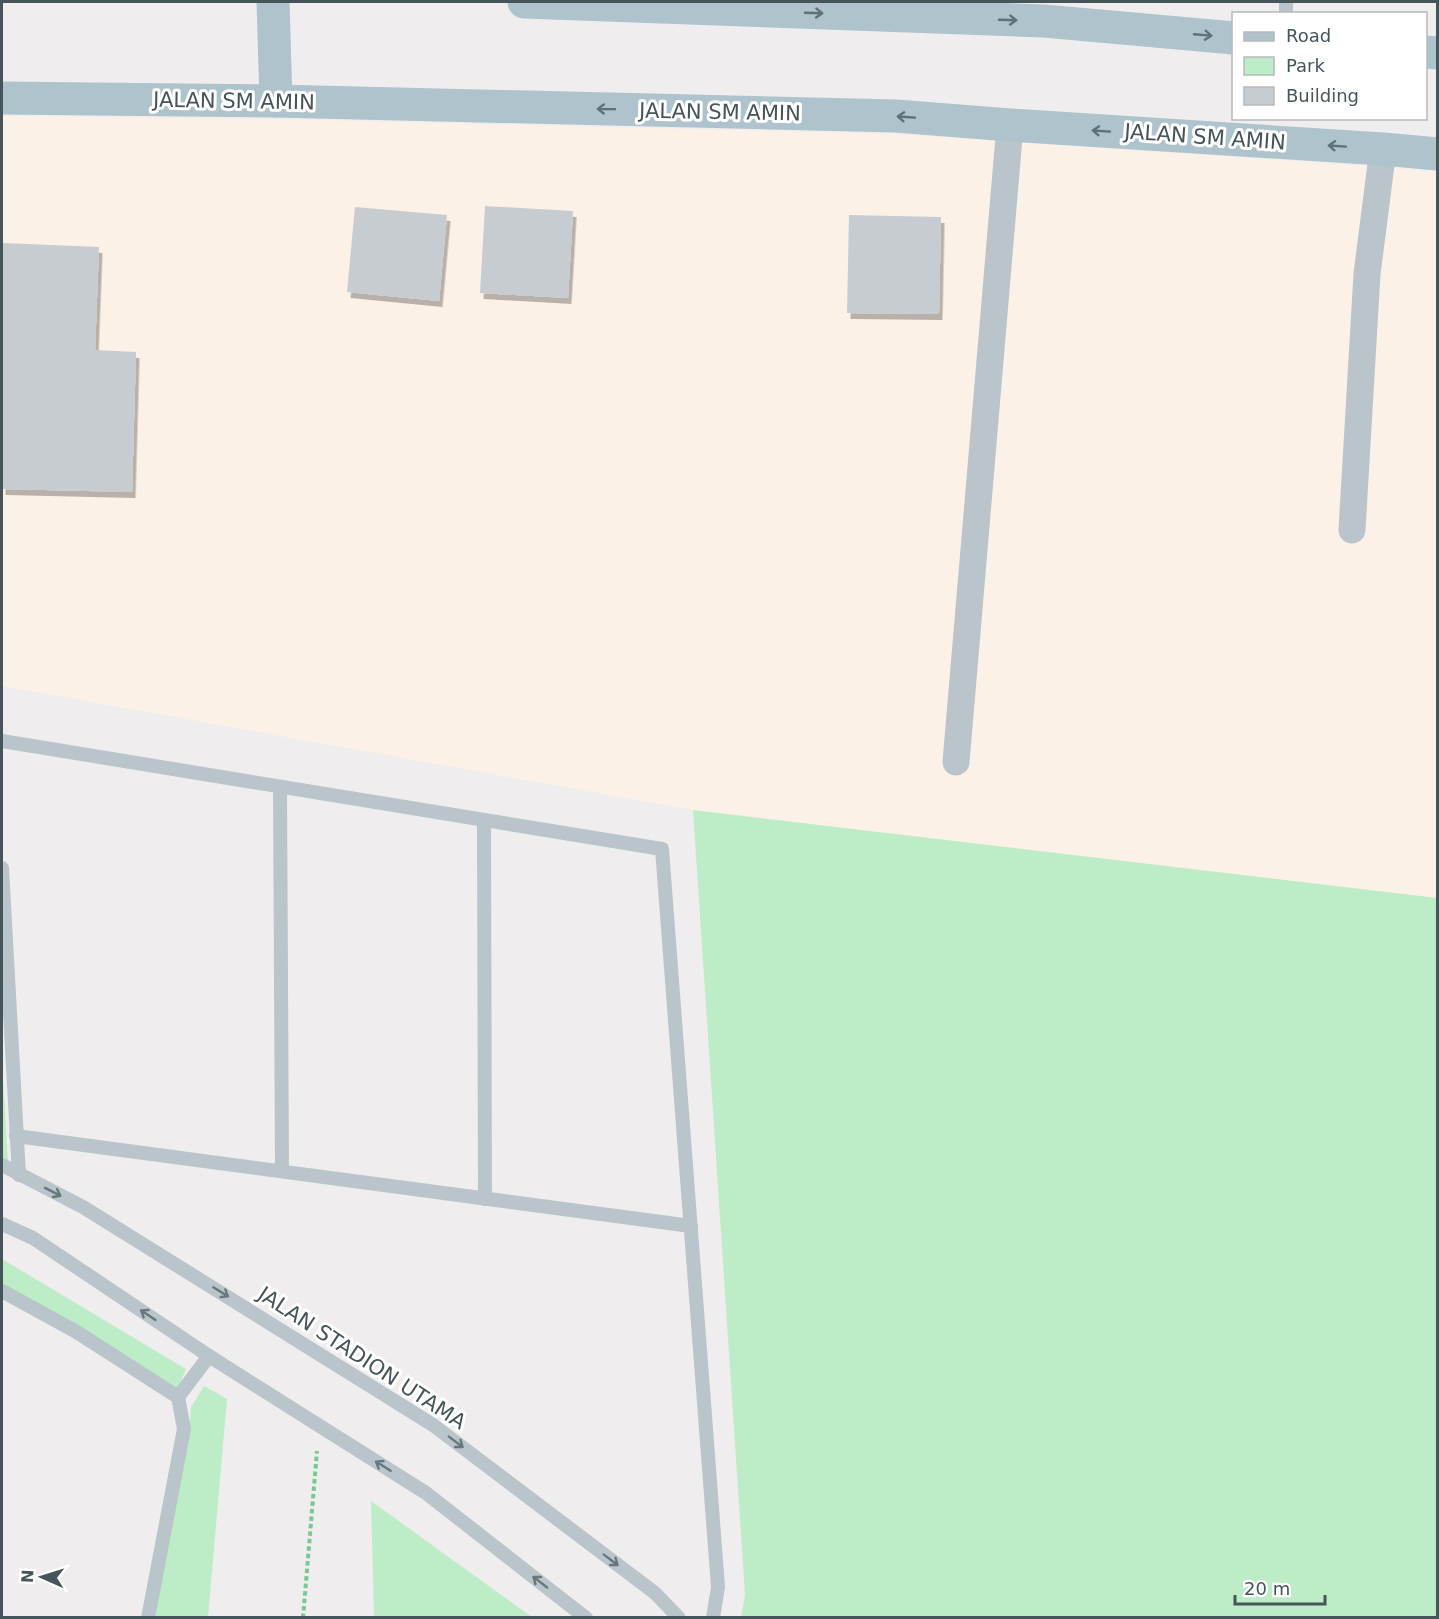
<svg xmlns="http://www.w3.org/2000/svg" width="1439" height="1619" viewBox="0 0 1439 1619" font-family="'DejaVu Sans',sans-serif">
<defs>
<filter id="shadow"><feDropShadow dx="3.5" dy="6" stdDeviation="0" flood-color="#0004"/></filter>
</defs>
<rect width="100%" height="100%" fill="#f0edee"/>
<!-- commercial -->
<polygon fill="#fbf1e7" points="2,116 276,119 895,134 1382,167 1437,172 1437,898 693,810 2,686"/>
<!-- green -->
<g fill="#bdedc6">
<polygon points="693,810 1437,898 1437,1617 741,1617 745,1595"/>
<polygon points="2,1063 8,1161 2,1158"/>
<polygon points="2,1259 186,1369 177,1390 2,1287"/>
<polygon points="204,1386 227,1399 208,1617 154,1618 189,1433 191,1407"/>
<polygon points="371,1501 532,1617 374,1617"/>
</g>
<!-- building -->
<g fill="#c7ccd0" filter="url(#shadow)">
<polygon points="485,206 573,211 568,298 480,293"/>
<polygon points="355,207 447,215 439,301 347,292"/>
<polygon points="849,215 941,217 939,314 847,313"/>
<polygon points="2,243 99,247 95,350 136,352 132,492 2,489"/>
</g>
<g fill="none" stroke-linecap="round" stroke-linejoin="round">
<!-- path -->
<polyline stroke="#76ca91" stroke-width="4" stroke-dasharray="4.5 3" stroke-linecap="butt" points="303,1618 317,1451"/>
<!-- service -->
<g stroke="#b9c5ca" stroke-width="14">
<polyline points="1286,14 1286,2"/>
<polyline points="2,741 662,849 718,1587 713,1618"/>
<polyline points="280,787 282,1171"/>
<polyline points="484,820 485,1199"/>
<polyline points="2,868 19,1175"/>
<polyline points="16,1136 691,1226"/>
<polyline points="2,1165 83,1207 433,1425 655,1593 679,1618"/>
<polyline points="2,1224 33,1238 209,1356 426,1493 586,1618"/>
<polyline points="2,1291 75,1331 178,1397 184,1429 148,1618"/>
<polyline points="178,1397 209,1356"/>
</g>
<!-- minor -->
<g stroke="#b9c5ca" stroke-width="27">
<polyline points="1352,530 1367,274 1383,149"/>
<polyline points="956,762 1010,125"/>
</g>
<!-- primary -->
<g stroke="#aec3cc" stroke-width="33">
<polyline points="273,2 276,101"/>
<polyline points="524,2 1044,21 1234,38"/>
<polyline points="1426,52 1438,53"/>
<polyline points="2,98 276,101 896,116 1010,125 1383,149 1438,154"/>
</g>
</g>
<!-- one-way arrows -->
<defs><path id="oneway-shaft" d="M-6 0H5M1.5-3L5.5 0L1.5 3" fill="none" stroke-width="1.6" stroke-linecap="round" stroke-linejoin="round" transform="scale(1.5)"/></defs>
<g stroke="#607076">
<use href="#oneway-shaft" transform="translate(814 13) rotate(2)"/>
<use href="#oneway-shaft" transform="translate(1008 20) rotate(2)"/>
<use href="#oneway-shaft" transform="translate(1203 35) rotate(5)"/>
<use href="#oneway-shaft" transform="translate(606 109) rotate(-179)"/>
<use href="#oneway-shaft" transform="translate(906 117) rotate(-176)"/>
<use href="#oneway-shaft" transform="translate(1101 131) rotate(-176)"/>
<use href="#oneway-shaft" transform="translate(1337 146) rotate(-176)"/>
</g>
<g stroke="#68777c">
<use href="#oneway-shaft" transform="translate(53 1192) rotate(27)"/>
<use href="#oneway-shaft" transform="translate(221 1292) rotate(32)"/>
<use href="#oneway-shaft" transform="translate(148 1315) rotate(-146)"/>
<use href="#oneway-shaft" transform="translate(456 1442) rotate(37)"/>
<use href="#oneway-shaft" transform="translate(383 1466) rotate(-148)"/>
<use href="#oneway-shaft" transform="translate(611 1560) rotate(37)"/>
<use href="#oneway-shaft" transform="translate(540 1582) rotate(-142)"/>
</g>
<g text-anchor="middle" dominant-baseline="central" stroke-width="6" stroke-linejoin="round" paint-order="stroke">
<!-- street labels -->
<g font-size="21" fill="#46555a" stroke="#fff">
<text transform="translate(234 101) rotate(1)">JALAN SM AMIN</text>
<text transform="translate(720 112) rotate(1)">JALAN SM AMIN</text>
<text transform="translate(1205 137) rotate(4)">JALAN SM AMIN</text>
<text transform="translate(362 1358) rotate(33)">JALAN STADION UTAMA</text>
</g>
</g>
<!-- border -->
<rect width="1439" height="1619" fill="none" stroke="#46555a" stroke-width="6"/>
<!-- legend -->
<rect x="1232" y="12" width="195" height="108" fill="#ffffff" stroke="#b5bbbd" stroke-width="1.5"/>
<rect x="1244" y="32" width="30" height="9" fill="#aec3cc" stroke="#b5bbbd" stroke-width="1.5"/>
<text x="1286" y="42" font-size="18" fill="#46555a">Road</text>
<rect x="1244" y="57" width="30" height="18" fill="#bdedc6" stroke="#b5bbbd" stroke-width="1.5"/>
<text x="1286" y="72" font-size="18" fill="#46555a">Park</text>
<rect x="1244" y="87" width="30" height="18" fill="#c7ccd0" stroke="#b5bbbd" stroke-width="1.5"/>
<text x="1286" y="102" font-size="18" fill="#46555a">Building</text>
<!-- north arrow -->
<g transform="translate(42 1577) rotate(273)" stroke="#ffffff" stroke-width="4.5" paint-order="stroke">
<path d="M0-4.5L10 22L0 15L-10 22Z" fill="#46555a"/>
<text y="-9" font-size="16" font-weight="bold" text-anchor="middle" fill="#46555a">N</text>
</g>
<!-- scale -->
<path d="M1235 1595v9h90v-9" fill="none" stroke="#46555a" stroke-width="3"/>
<text x="1244" y="1595" font-size="18" fill="#46555a" stroke="#ffffff" stroke-width="4.5" paint-order="stroke">20 m</text>
</svg>
